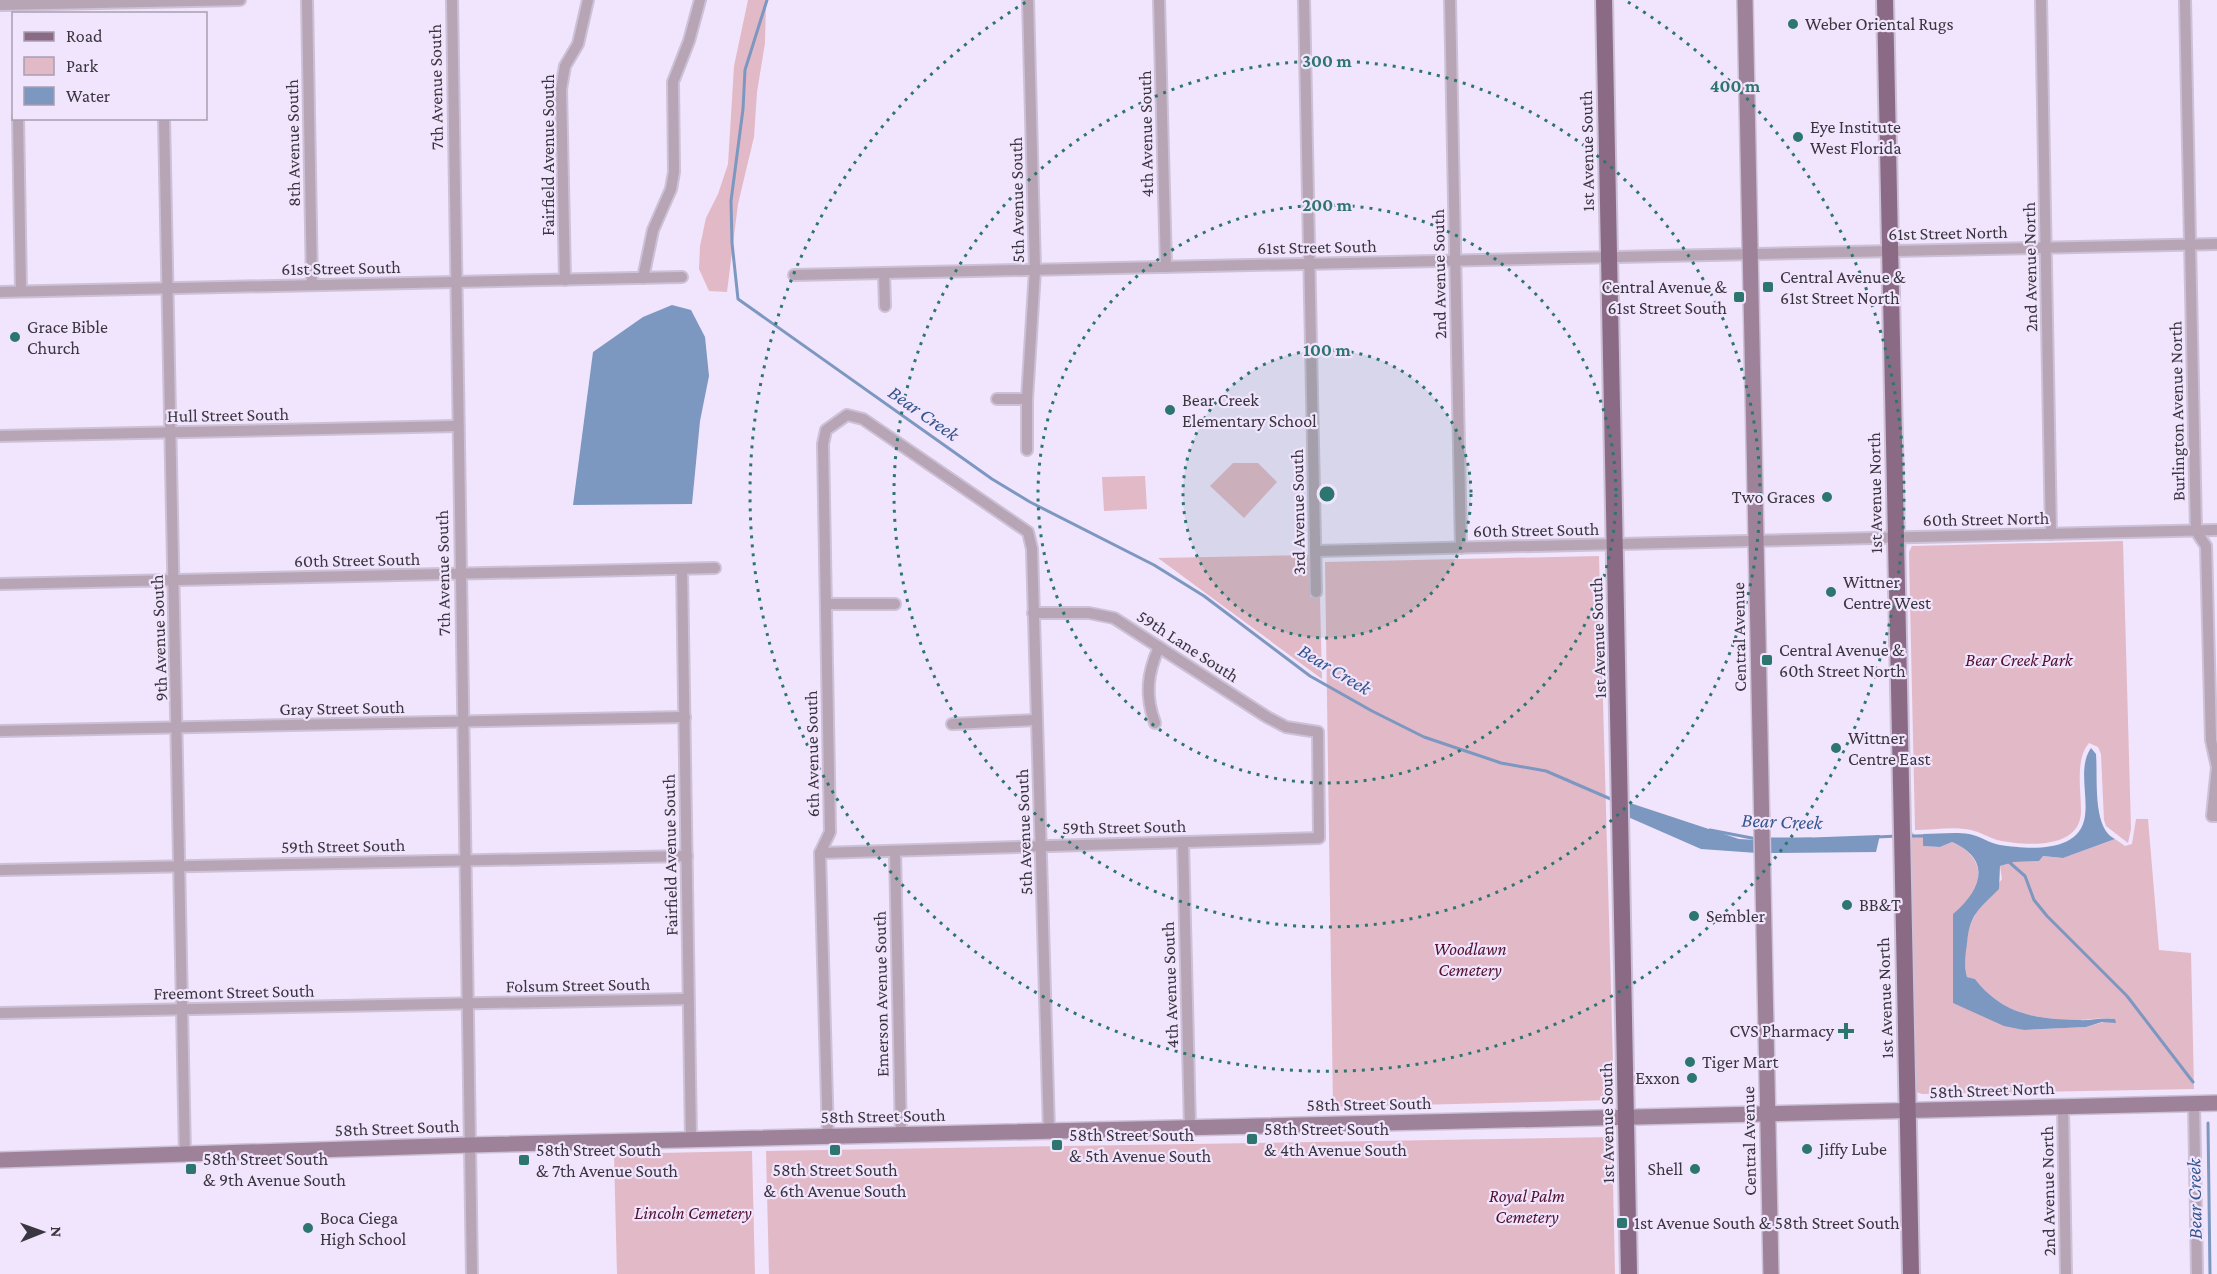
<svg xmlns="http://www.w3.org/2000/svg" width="2217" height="1274" viewBox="0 0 2217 1274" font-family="'Crimson Pro',serif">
<rect width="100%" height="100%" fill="#f1e4fd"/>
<!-- green -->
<g fill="#e2b9c7">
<polygon points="748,0 766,0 765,43 757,92 754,137 738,204 727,292 709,291 699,269 700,246 706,218 718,194 728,164 734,66"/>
<polygon points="1233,463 1258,463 1277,482 1244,518 1210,486"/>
<polygon points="1145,476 1147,509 1104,511 1102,477"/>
<path d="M2123,541L2131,829L2128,843L2106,826L2104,820L2101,754L2098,747L2089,743C2075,759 2081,790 2081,811C2081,850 2025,846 1997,840C1988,837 1980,832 1971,830C1954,826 1932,830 1915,830L1909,552L1912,546Z"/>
<path d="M1907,545L1904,552L1910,830L1915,835L1923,834V846L1940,847L1952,842C1982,855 1987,881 1965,905L1953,1003L2024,1030L2086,1027L2115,1019C2101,1017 2091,1020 2078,1020C2035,1019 2002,1014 1975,979L1967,977C1957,933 1976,911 2002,879L2000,866L2014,862L2039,861L2042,856L2063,858L2115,839L2125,846L2132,844L2136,819H2148L2159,950L2191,953L2194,1089L1922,1094L1913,1091L1902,546Z"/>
<polygon points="1310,555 1310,597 1320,597 1322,679 1158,558"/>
<polygon points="1599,556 1614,1100 1333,1107 1325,562"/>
<polygon points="1612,1137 1615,1274 769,1274 766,1151"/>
<polygon points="752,1151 755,1274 617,1274 614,1154"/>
</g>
<!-- water -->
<g fill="#7c97c0">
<polygon points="672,305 691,310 705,337 709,376 700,421 692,504 573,505 593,352 643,317"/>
<path d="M2091,748L2096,754C2098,779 2092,828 2115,839L2063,858L2043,856L2039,861L2014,862L2000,866L1999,889C1979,909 1969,915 1967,944C1965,956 1964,966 1967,977L1975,979C2002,1014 2035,1019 2078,1020C2091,1021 2102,1017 2115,1019L2116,1023L2102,1022L2086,1027L2024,1030L2004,1026L1953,1003V914C1981,891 1993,860 1952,842L1940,847L1923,846V834C1938,834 1955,832 1969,834C1980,836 1989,843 2000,845C2028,849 2080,854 2085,816C2088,795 2078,766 2091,748Z"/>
<polygon points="1627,802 1739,839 1756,840 1757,853 1701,849 1628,817"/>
<polygon points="1880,835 1876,852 1768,853 1768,839"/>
</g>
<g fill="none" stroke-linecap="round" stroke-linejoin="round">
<!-- stream -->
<g stroke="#7c97c0" stroke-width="3">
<polyline points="767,0 745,70 743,109 731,201 732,243 738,299 992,479 1030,502 1154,565 1204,596 1310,676 1372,711 1424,737 1501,763 1546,771 1613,800"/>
<polyline points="1710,830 1757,839"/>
<polyline points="1907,836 1925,836"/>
<polyline points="1877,837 1898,836"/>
<polyline points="1766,839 1811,839"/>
<polyline points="2009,862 2025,876 2034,900 2047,916 2127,996 2193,1082"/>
<polyline points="2208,1123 2210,1274"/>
</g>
<!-- street casing -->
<g stroke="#ccc1d7" stroke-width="14">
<g id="street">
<polyline points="307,0 312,285"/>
<polyline points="452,0 472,1274"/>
<polyline points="1159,0 1166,267"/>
<polyline points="1304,0 1316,592"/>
<polyline points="1450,0 1461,548"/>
<polyline points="2041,0 2051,534"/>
<polyline points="2185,0 2196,531 2206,546 2211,740 2217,767 2212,816 2217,816"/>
<polyline points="0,5 240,0"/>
<polyline points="18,118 21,291"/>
<polyline points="164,118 185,1156"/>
<polyline points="884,274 885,306"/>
<polyline points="794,275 2217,244"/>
<polyline points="643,278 653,230 671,189 674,172 673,82 689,41 700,0"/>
<polyline points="565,280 561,89 565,66 578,44 588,0"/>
<polyline points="0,292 682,277"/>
<polyline points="997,399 1027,399"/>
<polyline points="0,436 457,426"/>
<polyline points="1027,450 1027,399 1035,270 1028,0"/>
<polyline points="1316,551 2217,530"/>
<polyline points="682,569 691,1140"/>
<polyline points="0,584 715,568"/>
<polyline points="826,604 895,604"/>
<path d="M1155,723C1145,696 1147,674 1159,647"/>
<polyline points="952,724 1035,720"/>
<polyline points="0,731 685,717"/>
<polyline points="1183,842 1190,1127"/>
<polyline points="895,851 901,1135"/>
<polyline points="820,853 1319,838 1318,732 1286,727 1267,717 1114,618 1089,613 1033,613"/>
<polyline points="0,870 687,856"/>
<polyline points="0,1013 688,999"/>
<polyline points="2194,1104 2197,1274"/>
<polyline points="2063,1107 2066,1274"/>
<polyline points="828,1137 820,853 830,832 823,444 826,430 847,415 863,419 1028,532 1032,549 1049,1131"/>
</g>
</g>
<!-- secondary casing -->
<g stroke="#ccc1d7" stroke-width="18">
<g id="secondary">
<polyline points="1745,0 1771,1274"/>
<polyline points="0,1160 470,1145 2217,1103"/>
</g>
</g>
<!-- primary casing -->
<g stroke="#ccc1d7" stroke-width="20">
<g id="primary">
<polyline points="1604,0 1629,1274"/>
<polyline points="1885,0 1911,1274"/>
</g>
</g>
<!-- street -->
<use href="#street" stroke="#b7a4b4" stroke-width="10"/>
<!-- secondary -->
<use href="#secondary" stroke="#9e8299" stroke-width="15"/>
<!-- primary -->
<use href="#primary" stroke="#8b6a86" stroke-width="16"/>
</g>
<!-- distance rings -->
<circle cx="1327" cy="494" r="144" fill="#2d756f" fill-opacity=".12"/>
<g fill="none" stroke="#2d756f" stroke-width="3" stroke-dasharray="3 6">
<circle cx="1327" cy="494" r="144"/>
<circle cx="1327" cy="494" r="289"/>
<circle cx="1327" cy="494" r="433"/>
<path d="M1628 2A577 577 0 1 1 1026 2"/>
</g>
<!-- markers -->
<g fill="#2d756f" stroke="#f1e4fd" stroke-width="2">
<circle cx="1793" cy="24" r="6"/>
<circle cx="1798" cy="137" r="6"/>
<rect x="1762" y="281" width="12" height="12" rx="3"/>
<rect x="1733" y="291" width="12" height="12" rx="3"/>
<circle cx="15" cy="337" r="6"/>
<circle cx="1170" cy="410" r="6"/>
<circle cx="1827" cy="497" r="6"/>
<circle cx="1831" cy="592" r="6"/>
<rect x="1761" y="654" width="12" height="12" rx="3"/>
<circle cx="1836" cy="748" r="6"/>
<circle cx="1847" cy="905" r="6"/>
<circle cx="1694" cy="916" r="6"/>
<path d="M1843 1022h6v6h6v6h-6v6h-6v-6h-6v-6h6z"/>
<circle cx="1690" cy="1062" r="6"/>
<circle cx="1692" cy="1078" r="6"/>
<rect x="1246" y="1133" width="12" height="12" rx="3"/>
<rect x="1051" y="1139" width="12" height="12" rx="3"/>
<circle cx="1807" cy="1149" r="6"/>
<rect x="829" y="1144" width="12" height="12" rx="3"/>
<rect x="518" y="1154" width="12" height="12" rx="3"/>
<rect x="185" y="1163" width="12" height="12" rx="3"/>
<circle cx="1695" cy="1169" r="6"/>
<rect x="1616" y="1217" width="12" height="12" rx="3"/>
<circle cx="308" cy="1228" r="6"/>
</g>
<g text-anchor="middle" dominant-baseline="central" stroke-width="4.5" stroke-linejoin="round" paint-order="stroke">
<!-- poi labels -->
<g font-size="18" fill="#3a363f" stroke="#f1e4fd" text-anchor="start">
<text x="1805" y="24">Weber Oriental Rugs</text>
<text x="1810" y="127">Eye Institute<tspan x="1810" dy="21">West Florida</tspan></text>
<text x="1780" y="277">Central Avenue &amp;<tspan x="1780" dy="21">61st Street North</tspan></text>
<text x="1727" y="287" text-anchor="end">Central Avenue &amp;<tspan x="1727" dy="21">61st Street South</tspan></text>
<text x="27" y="327">Grace Bible<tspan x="27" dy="21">Church</tspan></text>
<text x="1182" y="400">Bear Creek<tspan x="1182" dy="21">Elementary School</tspan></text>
<text x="1815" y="497" text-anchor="end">Two Graces</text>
<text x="1843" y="582">Wittner<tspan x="1843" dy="21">Centre West</tspan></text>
<text x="1779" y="650">Central Avenue &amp;<tspan x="1779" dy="21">60th Street North</tspan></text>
<text x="1848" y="738">Wittner<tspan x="1848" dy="21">Centre East</tspan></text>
<text x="1859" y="905">BB&amp;T</text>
<text x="1706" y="916">Sembler</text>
<text x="1834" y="1031" text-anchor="end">CVS Pharmacy</text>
<text x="1702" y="1062">Tiger Mart</text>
<text x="1680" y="1078" text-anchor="end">Exxon</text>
<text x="1264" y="1129">58th Street South<tspan x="1264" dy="21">&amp; 4th Avenue South</tspan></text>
<text x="1069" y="1135">58th Street South<tspan x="1069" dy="21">&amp; 5th Avenue South</tspan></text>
<text x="1819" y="1149">Jiffy Lube</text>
<text x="536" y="1150">58th Street South<tspan x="536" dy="21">&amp; 7th Avenue South</tspan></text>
<text x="203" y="1159">58th Street South<tspan x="203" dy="21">&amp; 9th Avenue South</tspan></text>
<text x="1683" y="1169" text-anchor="end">Shell</text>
<text x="835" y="1170" text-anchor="middle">58th Street South<tspan x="835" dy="21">&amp; 6th Avenue South</tspan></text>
<text x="320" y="1218">Boca Ciega<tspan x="320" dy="21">High School</tspan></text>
<text x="1634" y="1223">1st Avenue South &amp; 58th Street South</text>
</g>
<!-- street labels -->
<g font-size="18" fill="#3a363f" stroke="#f1e4fd">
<text transform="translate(436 87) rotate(-91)">7th Avenue South</text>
<text transform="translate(1146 134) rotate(-91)">4th Avenue South</text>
<text transform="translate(293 143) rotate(-91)">8th Avenue South</text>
<text transform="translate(1587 151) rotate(-91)">1st Avenue South</text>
<text transform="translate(548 155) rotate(-90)">Fairfield Avenue South</text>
<text transform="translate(1017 200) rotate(-91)">5th Avenue South</text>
<text transform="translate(1948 233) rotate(-1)">61st Street North</text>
<text transform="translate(1317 247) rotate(-1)">61st Street South</text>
<text transform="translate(2030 267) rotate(-91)">2nd Avenue North</text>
<text transform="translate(341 268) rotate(-1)">61st Street South</text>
<text transform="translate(1439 274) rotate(-91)">2nd Avenue South</text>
<text transform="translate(2177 411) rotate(-91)">Burlington Avenue North</text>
<text transform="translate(228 415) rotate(-1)">Hull Street South</text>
<text transform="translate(1875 493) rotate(-91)">1st Avenue North</text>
<text transform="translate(1298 512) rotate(-91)">3rd Avenue South</text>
<text transform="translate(1986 519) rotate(-1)">60th Street North</text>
<text transform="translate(1536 530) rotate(-1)">60th Street South</text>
<text transform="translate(357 560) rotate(-1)">60th Street South</text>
<text transform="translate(443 573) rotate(-91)">7th Avenue South</text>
<text transform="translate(1739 637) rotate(-91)">Central Avenue</text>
<text transform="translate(159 638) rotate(-92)">9th Avenue South</text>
<text transform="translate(1598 638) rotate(-92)">1st Avenue South</text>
<text transform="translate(1188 646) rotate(33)">59th Lane South</text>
<text transform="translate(342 708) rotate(-1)">Gray Street South</text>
<text transform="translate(812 754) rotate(-91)">6th Avenue South</text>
<text transform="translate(1124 827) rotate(-1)">59th Street South</text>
<text transform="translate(1024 832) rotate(-92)">5th Avenue South</text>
<text transform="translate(343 846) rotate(-1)">59th Street South</text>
<text transform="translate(670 855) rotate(-91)">Fairfield Avenue South</text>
<text transform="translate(578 985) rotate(-1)">Folsum Street South</text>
<text transform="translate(1170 985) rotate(-92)">4th Avenue South</text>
<text transform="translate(234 992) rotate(-1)">Freemont Street South</text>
<text transform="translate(881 994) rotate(-91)">Emerson Avenue South</text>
<text transform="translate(1885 998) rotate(-92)">1st Avenue North</text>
<text transform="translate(1992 1090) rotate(-2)">58th Street North</text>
<text transform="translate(1369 1104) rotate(-1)">58th Street South</text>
<text transform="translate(883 1116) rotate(-1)">58th Street South</text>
<text transform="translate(1607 1123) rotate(-91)">1st Avenue South</text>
<text transform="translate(397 1128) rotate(-2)">58th Street South</text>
<text transform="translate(1749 1141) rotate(-91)">Central Avenue</text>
<text transform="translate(2048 1191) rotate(-91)">2nd Avenue North</text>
</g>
<!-- park labels -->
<g font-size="18" font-style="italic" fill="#50102e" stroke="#f1e4fd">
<text x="2019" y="660">Bear Creek Park</text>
<text x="1470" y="949">Woodlawn<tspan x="1470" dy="21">Cemetery</tspan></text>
<text x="1527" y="1196">Royal Palm<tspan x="1527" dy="21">Cemetery</tspan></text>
<text x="693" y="1213">Lincoln Cemetery</text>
</g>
<!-- water labels -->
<g font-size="20" font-style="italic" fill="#34568d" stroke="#f1e4fd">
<text transform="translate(924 413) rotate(35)">Bear Creek</text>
<text transform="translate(1335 669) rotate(31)">Bear Creek</text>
<text transform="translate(1782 821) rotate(2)">Bear Creek</text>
<text transform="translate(2194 1199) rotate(-91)">Bear Creek</text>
</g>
</g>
<circle cx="1327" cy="494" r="9" fill="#2d756f" stroke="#f1e4fd" stroke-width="3"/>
<g font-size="18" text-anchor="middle" font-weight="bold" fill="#2d756f" stroke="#f1e4fd" stroke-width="4.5" stroke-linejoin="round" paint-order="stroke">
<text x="1327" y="67">300 m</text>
<text x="1735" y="92">400 m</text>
<text x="1327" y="211">200 m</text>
<text x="1327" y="356">100 m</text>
</g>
<!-- legend -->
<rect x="12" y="12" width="195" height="108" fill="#f1e4fd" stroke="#a89eb1" stroke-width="1.5"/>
<rect x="24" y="32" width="30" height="9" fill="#8b6a86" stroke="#a89eb1" stroke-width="1.5"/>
<text x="66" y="42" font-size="18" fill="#3a363f">Road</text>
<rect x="24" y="57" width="30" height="18" fill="#e2b9c7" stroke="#a89eb1" stroke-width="1.5"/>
<text x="66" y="72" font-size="18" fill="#3a363f">Park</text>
<rect x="24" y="87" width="30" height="18" fill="#7c97c0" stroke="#a89eb1" stroke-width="1.5"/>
<text x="66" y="102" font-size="18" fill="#3a363f">Water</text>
<!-- north arrow -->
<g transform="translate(42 1232) rotate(89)" stroke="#f1e4fd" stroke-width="4.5" paint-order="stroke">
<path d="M0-4.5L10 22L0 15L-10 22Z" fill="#3a363f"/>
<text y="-9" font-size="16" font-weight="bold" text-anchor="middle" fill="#3a363f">N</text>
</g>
</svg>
